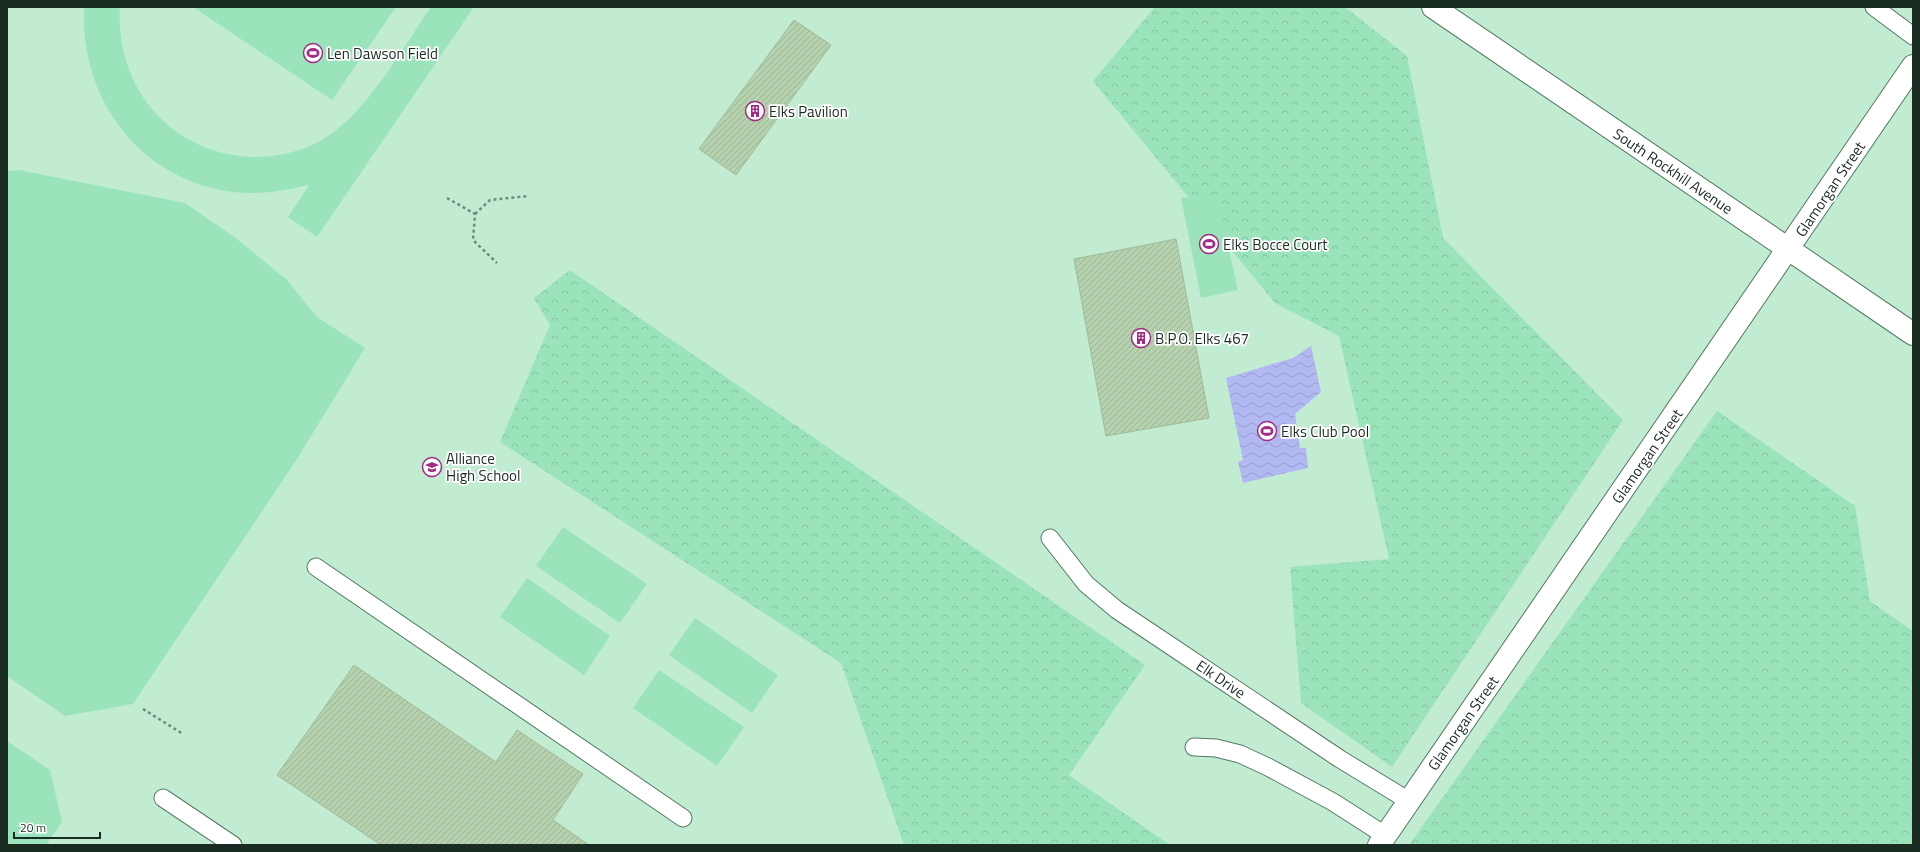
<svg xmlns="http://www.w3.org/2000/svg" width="1920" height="852" viewBox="0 0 1920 852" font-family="'Titillium Web',sans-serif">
<defs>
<pattern id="forest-crowns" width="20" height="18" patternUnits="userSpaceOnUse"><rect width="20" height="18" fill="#9be4bb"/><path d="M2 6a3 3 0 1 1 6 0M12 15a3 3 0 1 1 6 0" fill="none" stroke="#85c4a0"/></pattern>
<pattern id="water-waves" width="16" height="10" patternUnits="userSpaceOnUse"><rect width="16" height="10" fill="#b1b8f2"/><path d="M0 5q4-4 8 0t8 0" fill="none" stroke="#989ecf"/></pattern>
<pattern id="building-hatch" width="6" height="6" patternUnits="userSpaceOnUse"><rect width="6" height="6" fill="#b6d1ae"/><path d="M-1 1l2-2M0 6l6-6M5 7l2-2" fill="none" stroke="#9cb495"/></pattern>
</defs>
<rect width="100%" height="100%" fill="#c1ecd2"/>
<!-- forest -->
<g fill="url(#forest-crowns)">
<polygon points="1155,7 1345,7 1407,56 1443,238 1623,420 1392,767 1301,703 1290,567 1389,559 1339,336 1275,303 1093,81"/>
<polygon points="570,270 1145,665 1069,775 1170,845 904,845 841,663 500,442 550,325 534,298"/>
<polygon points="1717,411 1855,506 1870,601 1913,631 1913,845 1409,845"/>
</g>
<!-- park -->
<g fill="#9be4bb">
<path d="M84,7H120C115,86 169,152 249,157C274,158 301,152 322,140C367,113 401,50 431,7H474L317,237L288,217L309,185C284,191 259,195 233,192C139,180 80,99 84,7Z"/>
<polygon points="193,7 396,7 332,100"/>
<polygon points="19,170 185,203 237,239 287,280 317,317 365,348 297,459 133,704 65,716 7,676 7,171"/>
<polygon points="1217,195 1238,290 1201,298 1181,198"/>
<polygon points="563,527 647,584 620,623 536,566"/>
<polygon points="527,578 610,636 584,675 500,617"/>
<polygon points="695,618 778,675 752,713 669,655"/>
<polygon points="659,670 744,727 717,766 633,708"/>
<polygon points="7,741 50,770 62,822 46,845 7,845"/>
</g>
<!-- water -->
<polygon fill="url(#water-waves)" points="1311,346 1321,392 1295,414 1300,448 1306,448 1308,468 1243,483 1238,462 1243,460 1226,378 1293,358"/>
<!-- building -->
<g fill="url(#building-hatch)" stroke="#a0ba98">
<polygon points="794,20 831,45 736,175 699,149"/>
<polygon points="1176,239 1209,418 1106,436 1074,259"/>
<polygon points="354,665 496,762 517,730 583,774 553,820 589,845 381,845 277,775"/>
</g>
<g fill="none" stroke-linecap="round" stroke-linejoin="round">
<!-- lane casing -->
<g stroke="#537963" stroke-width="19">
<g id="lane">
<polyline points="1874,7 1913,36"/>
<polyline points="1050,538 1086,584 1117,610 1340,759 1409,801"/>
<polyline points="316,567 683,818"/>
<polyline points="1194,747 1216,748 1240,754 1268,767 1333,802 1386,836"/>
<polyline points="163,798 233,845"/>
</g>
</g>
<!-- secondary casing -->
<g stroke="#537963" stroke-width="24">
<g id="secondary">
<polyline points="1433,7 1913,334"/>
<polyline points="1379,845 1913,66"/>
</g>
</g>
<!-- path -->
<g stroke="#6e8c7a" stroke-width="2.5" stroke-dasharray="3 3" stroke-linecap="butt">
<polyline points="447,198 475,214 473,240 497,263"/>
<polyline points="475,214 490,200 528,196"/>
<polyline points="143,709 183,734"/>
</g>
<!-- lane -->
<use href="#lane" stroke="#fff" stroke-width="17"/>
<!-- secondary -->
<use href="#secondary" stroke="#fff" stroke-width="22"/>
</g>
<!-- icons -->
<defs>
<g id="stadium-ring" transform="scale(1)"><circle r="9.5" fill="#fff" stroke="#a12b85" stroke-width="1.5"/><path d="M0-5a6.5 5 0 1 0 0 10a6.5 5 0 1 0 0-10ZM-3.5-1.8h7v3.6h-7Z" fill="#a12b85"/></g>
<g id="building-ring" transform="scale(1)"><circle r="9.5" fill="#fff" stroke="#a12b85" stroke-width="1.5"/><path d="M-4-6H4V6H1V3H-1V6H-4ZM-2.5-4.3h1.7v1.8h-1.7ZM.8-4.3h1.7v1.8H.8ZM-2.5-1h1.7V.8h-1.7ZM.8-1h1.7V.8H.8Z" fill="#a12b85"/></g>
<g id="school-ring" transform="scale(1)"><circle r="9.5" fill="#fff" stroke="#a12b85" stroke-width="1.5"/><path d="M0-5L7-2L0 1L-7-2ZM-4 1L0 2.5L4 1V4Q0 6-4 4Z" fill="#a12b85"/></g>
</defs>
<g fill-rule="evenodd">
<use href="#stadium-ring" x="313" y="53"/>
<use href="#building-ring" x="755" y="111"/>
<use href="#stadium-ring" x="1209" y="244"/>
<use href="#building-ring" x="1141" y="338"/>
<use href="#stadium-ring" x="1267" y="431"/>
<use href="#school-ring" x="432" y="467"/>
</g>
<g text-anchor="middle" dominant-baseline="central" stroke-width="3.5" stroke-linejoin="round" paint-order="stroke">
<!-- poi labels -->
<g font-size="15" fill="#1a2b21" stroke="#fff" text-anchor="start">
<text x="327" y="53">Len Dawson Field</text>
<text x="769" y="111">Elks Pavilion</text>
<text x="1223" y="244">Elks Bocce Court</text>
<text x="1155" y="338">B.P.O. Elks 467</text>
<text x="1281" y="431">Elks Club Pool</text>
<text x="446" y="458">Alliance<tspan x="446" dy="17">High School</tspan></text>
</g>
<!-- street labels -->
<g font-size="15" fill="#1a2b21" stroke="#fff">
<text transform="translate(1673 171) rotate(34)">South Rockhill Avenue</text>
<text transform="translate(1830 189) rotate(-56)">Glamorgan Street</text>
<text transform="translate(1647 456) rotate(-55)">Glamorgan Street</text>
<text transform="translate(1221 679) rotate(34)">Elk Drive</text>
<text transform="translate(1463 723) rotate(-55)">Glamorgan Street</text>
</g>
</g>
<!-- border -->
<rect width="1920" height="852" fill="none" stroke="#1a2b21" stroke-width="16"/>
<!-- scale -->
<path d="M14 832v6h86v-6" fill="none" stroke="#1a2b21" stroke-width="2"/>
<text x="20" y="832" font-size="12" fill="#1a2b21" stroke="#ffffff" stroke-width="3" paint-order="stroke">20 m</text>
</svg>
